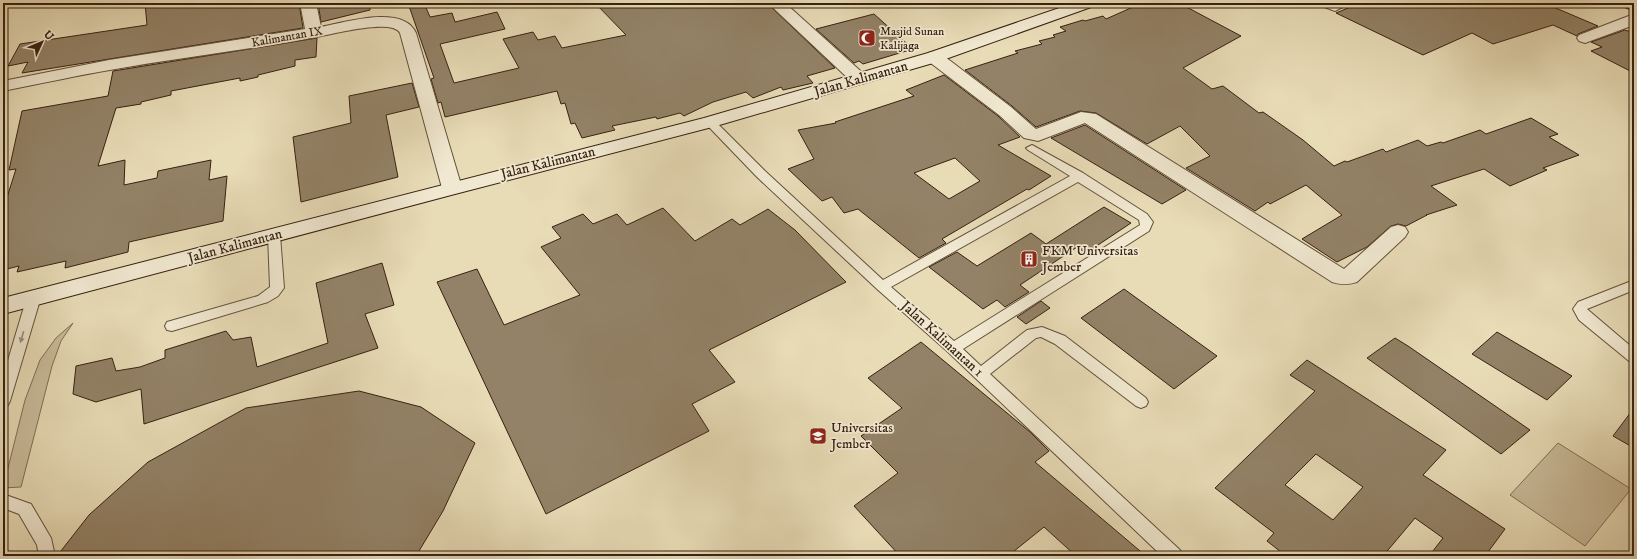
<svg xmlns="http://www.w3.org/2000/svg" width="1637" height="559" viewBox="0 0 1637 559" font-family="'IM FELL DW Pica',serif">
<rect width="100%" height="100%" fill="#e8dcb7"/>
<filter id="stains"><feTurbulence type="fractalNoise" baseFrequency=".005" numOctaves="4"/><feColorMatrix values="0 0 0 0 .2 0 0 0 0 .09 0 0 0 0 .02 0 0 0 .5 -.17"/></filter>
<radialGradient id="worn" r=".72"><stop offset=".6" stop-color="#630" stop-opacity="0"/><stop offset="1" stop-color="#630" stop-opacity=".3"/></radialGradient>
<!-- green -->
<g fill="#cabc9b" stroke="#806e56">
<polygon points="73,323 61,341 52,366 21,487 3,488 25,400 40,360 56,338"/>
<polygon points="1558,443 1631,489 1585,546 1510,495"/>
</g>
<!-- building -->
<g fill="#938267" stroke="#372111" fill-rule="evenodd">
<polygon points="145,3 299,3 303,28 22,73 28,62 8,66 20,44 147,25"/>
<polygon points="318,3 370,3 370,10 321,22"/>
<polygon points="408,3 424,3 430,17 452,13 455,22 497,12 505,29 440,44 454,83 519,68 503,39 533,32 538,40 555,36 562,48 626,35 595,3 767,3 835,68 807,76 813,83 783,90 781,87 753,98 746,92 713,102 684,116 680,113 657,119 656,117 612,126 615,130 582,138 575,123 571,124 565,103 561,104 557,91 445,117 441,102 438,103 431,79 434,78"/>
<polygon points="1142,3 1179,3 1241,36 1183,68 1212,89 1223,86 1259,113 1263,112 1303,140 1334,166 1345,161 1347,162 1383,149 1386,152 1418,140 1427,146 1441,142 1443,143 1480,130 1486,134 1531,118 1558,134 1549,137 1579,155 1543,168 1547,170 1510,186 1484,169 1431,186 1457,205 1426,215 1427,215 1406,226 1398,224 1391,226 1367,247 1337,262 1302,239 1342,215 1306,185 1270,204 1268,202 1255,211 1186,168 1210,156 1180,126 1147,144 1096,113 1080,111 1036,127 1012,106 965,70 1018,53 1015,51 1042,44 1039,41 1055,37 1053,35 1066,31 1060,27 1083,20 1085,21 1103,16 1106,19"/>
<polygon points="1360,3 1544,3 1598,26 1578,34 1577,36 1553,25 1493,44 1472,33 1423,55 1336,13"/>
<polygon points="874,14 913,49 863,64 859,61 854,63 816,29"/>
<polygon points="1625,30 1634,33 1634,73 1591,51 1602,47 1591,42"/>
<polygon points="317,38 316,57 295,60 295,66 258,75 258,77 240,81 240,78 171,91 171,95 141,102 141,104 116,108 98,166 125,160 124,185 157,178 158,171 211,160 209,180 227,176 223,221 129,242 128,252 65,268 66,261 17,272 19,266 3,270 3,210 16,169 9,170 22,111 108,96 113,71"/>
<path d="M944,75L998,116L1020,137L998,145L1051,176L1029,190L1027,189L942,239L946,243L919,258L858,209L844,213L832,197L822,201L788,169L814,159L798,130L836,123L835,122L914,96L906,90ZM955,158L980,181L949,199L914,173Z"/>
<polygon points="412,83 419,107 386,115 398,177 301,202 293,137 351,123 349,96"/>
<polygon points="1085,125 1186,190 1162,204 1051,138"/>
<polygon points="1104,207 1131,223 1086,253 1077,247 1020,285 1029,292 1005,307 997,300 983,309 929,267 957,252 977,266 1031,233 1046,244"/>
<polygon points="663,208 695,241 732,219 740,225 768,209 795,230 846,282 709,350 735,382 692,404 709,431 546,514 437,282 477,269 504,325 580,295 541,247 561,238 552,227 583,214 593,224 617,214 627,225"/>
<polygon points="382,263 394,305 365,314 378,348 144,424 141,389 96,402 73,394 76,366 112,358 116,371 140,367 165,358 165,350 226,331 233,340 251,337 257,367 328,343 316,283"/>
<polygon points="1124,289 1217,356 1174,389 1081,318"/>
<polygon points="1041,301 1050,308 1026,324 1017,317"/>
<polygon points="1497,332 1572,376 1547,400 1472,354"/>
<polygon points="1395,338 1408,346 1530,430 1501,454 1367,358"/>
<polygon points="921,342 1030,432 1049,451 1035,462 1146,556 1076,556 1044,527 1008,556 900,556 854,506 898,473 861,436 902,408 868,378"/>
<path d="M1307,360L1446,450L1423,475L1505,529L1485,556H1429L1443,538L1415,518L1383,556H1286L1267,541L1274,533L1215,488L1315,391L1290,375ZM1316,454L1363,487L1333,520L1285,485Z"/>
<polygon points="359,391 421,407 475,443 443,511 416,556 57,556 89,515 148,462 246,408"/>
<polygon points="1634,408 1634,448 1613,436"/>
</g>
<g fill="none" stroke-linecap="round" stroke-linejoin="round">
<!-- lane casing -->
<g stroke="#63503a" stroke-width="2">
<g id="lane">
<polygon points="1317,3 1330,3 1335,5 1338,3 1350,3 1335,11 1319,5"/>
<path d="M710,119L714,120L765,171L883,280L1070,176L1028,150L1026,148L1032,145L1083,173L1147,214L1153,222L1149,231L963,349L981,366L1027,330L1042,327L1065,336L1146,398L1148,402L1146,406L1141,408L1136,406L1055,344L1041,337L1036,338L990,374L1180,550L1182,556H1162L948,352L877,289L757,177L706,124L705,122ZM1078,182L1139,220L1140,225L954,341L891,287Z"/>
<polygon points="274,231 278,232 280,235 284,288 278,296 268,302 172,331 167,330 165,326 167,322 258,296 270,287 268,235 270,232"/>
<polygon points="1634,280 1634,290 1587,309 1634,349 1634,362 1629,361 1579,320 1573,309 1578,302"/>
<polygon points="33,295 38,297 40,300 10,401 8,405 3,407 3,377 26,300 28,297"/>
<polygon points="3,494 31,504 51,538 55,556 39,556 37,545 19,514 3,508"/>
</g>
</g>
<!-- street casing -->
<g stroke="#63503a" stroke-width="2">
<g id="street">
<path d="M300,3H316L321,27C345,22 404,4 416,33L462,188L459,192L452,194L445,192L442,188L400,33C392,18 331,35 316,37C248,50 178,58 110,70C74,76 39,84 3,91V81L109,60L305,29Z"/>
<polygon points="768,3 785,3 865,75 868,79 865,83 859,84 853,83"/>
<polygon points="1634,14 1634,25 1585,43 1579,41 1577,38 1579,35"/>
<path d="M934,52L940,53L1011,107L1036,129L1081,112L1096,114L1344,269L1391,227L1398,225L1405,227L1408,232L1405,237L1357,282C1348,285 1341,285 1332,282L1085,123L1038,141L1024,138L999,115L928,61L926,57L928,53Z"/>
</g>
</g>
<!-- secondary casing -->
<g stroke="#372111" stroke-width="2">
<g id="secondary">
<polygon points="1074,3 1097,3 1094,6 940,61 716,126 455,194 3,314 3,298 704,118 928,53"/>
<polygon points="1620,3 1634,3 1634,11 1623,6"/>
</g>
</g>
<!-- lane -->
<use href="#lane" fill="#f0e8d0" fill-rule="evenodd"/>
<!-- street -->
<use href="#street" fill="#f0e8d0" fill-rule="evenodd"/>
<!-- secondary -->
<use href="#secondary" fill="#f0e8d0" fill-rule="evenodd"/>
</g>
<!-- one-way arrows -->
<defs><path id="oneway-solid" d="M-6-.8H1V-3.2L6.5 0L1 3.2V.8H-6Z"/></defs>
<use fill="#9d8e7a" href="#oneway-solid" transform="translate(22 337) rotate(106)"/>
<!-- icons -->
<defs>
<g id="mosque-square" transform="scale(0.9)"><rect x="-9" y="-9" width="18" height="18" rx="4" fill="#8f2418" stroke="#f0e8d0"/><path d="M3.5-4.9A6 6 0 1 0 3.5 4.9A5 5 0 1 1 3.5-4.9Z" fill="#fff"/></g>
<g id="building-square" transform="scale(0.9)"><rect x="-9" y="-9" width="18" height="18" rx="4" fill="#8f2418" stroke="#f0e8d0"/><path d="M-4-6H4V6H1V3H-1V6H-4ZM-2.5-4.3h1.7v1.8h-1.7ZM.8-4.3h1.7v1.8H.8ZM-2.5-1h1.7V.8h-1.7ZM.8-1h1.7V.8H.8Z" fill="#fff"/></g>
<g id="university-square" transform="scale(0.9)"><rect x="-9" y="-9" width="18" height="18" rx="4" fill="#8f2418" stroke="#f0e8d0"/><path d="M0-5L7-2L0 1L-7-2ZM-4 1L0 2.5L4 1V4Q0 6-4 4Z" fill="#fff"/></g>
</defs>
<g fill-rule="evenodd">
<use href="#mosque-square" x="867" y="38"/>
<use href="#building-square" x="1029" y="259"/>
<use href="#university-square" x="818" y="436"/>
</g>
<g text-anchor="middle" dominant-baseline="central" stroke-width="3.5" stroke-linejoin="round" paint-order="stroke">
<!-- far-poi labels -->
<g font-size="12" fill="#372111" stroke="#f0e8d0" text-anchor="start">
<text x="880" y="31">Masjid Sunan<tspan x="880" dy="14">Kalijaga</tspan></text>
</g>
<!-- far-street labels -->
<g font-size="12" fill="#372111" stroke="#f0e8d0">
<text transform="translate(287 37) rotate(-10)">Kalimantan IX</text>
</g>
<!-- street labels -->
<g font-size="14" fill="#372111" stroke="#f0e8d0">
<text transform="translate(861 79) rotate(-16)">Jalan Kalimantan</text>
<text transform="translate(548 163) rotate(-14)">Jalan Kalimantan</text>
<text transform="translate(235 246) rotate(-15)">Jalan Kalimantan</text>
<text transform="translate(942 339) rotate(42)">Jalan Kalimantan 1</text>
</g>
<!-- poi labels -->
<g font-size="14" fill="#372111" stroke="#f0e8d0" text-anchor="start">
<text x="1042" y="251">FKM Universitas<tspan x="1042" dy="16">Jember</tspan></text>
<text x="831" y="428">Universitas<tspan x="831" dy="16">Jember</tspan></text>
</g>
</g>
<!-- margin -->
<rect width="1637" height="559" fill="none" stroke="#e8dcb7" stroke-width="16"/>
<rect x="4" y="4" width="1629" height="551" fill="none" stroke="#372111" stroke-width="2"/>
<rect x="8" y="8" width="1621" height="543" fill="none" stroke="#372111"/>
<!-- north arrow -->
<g transform="translate(42 42) rotate(46)" stroke="#f0e8d0" stroke-width="3" paint-order="stroke">
<path d="M0-3L7 15L0 10L-7 15Z" fill="#372111"/>
<text y="-6" font-size="11" font-weight="bold" text-anchor="middle" fill="#372111">U</text>
</g>
<rect width="100%" height="100%" filter="url(#stains)"/>
<rect width="100%" height="100%" fill="url(#worn)"/>
</svg>
